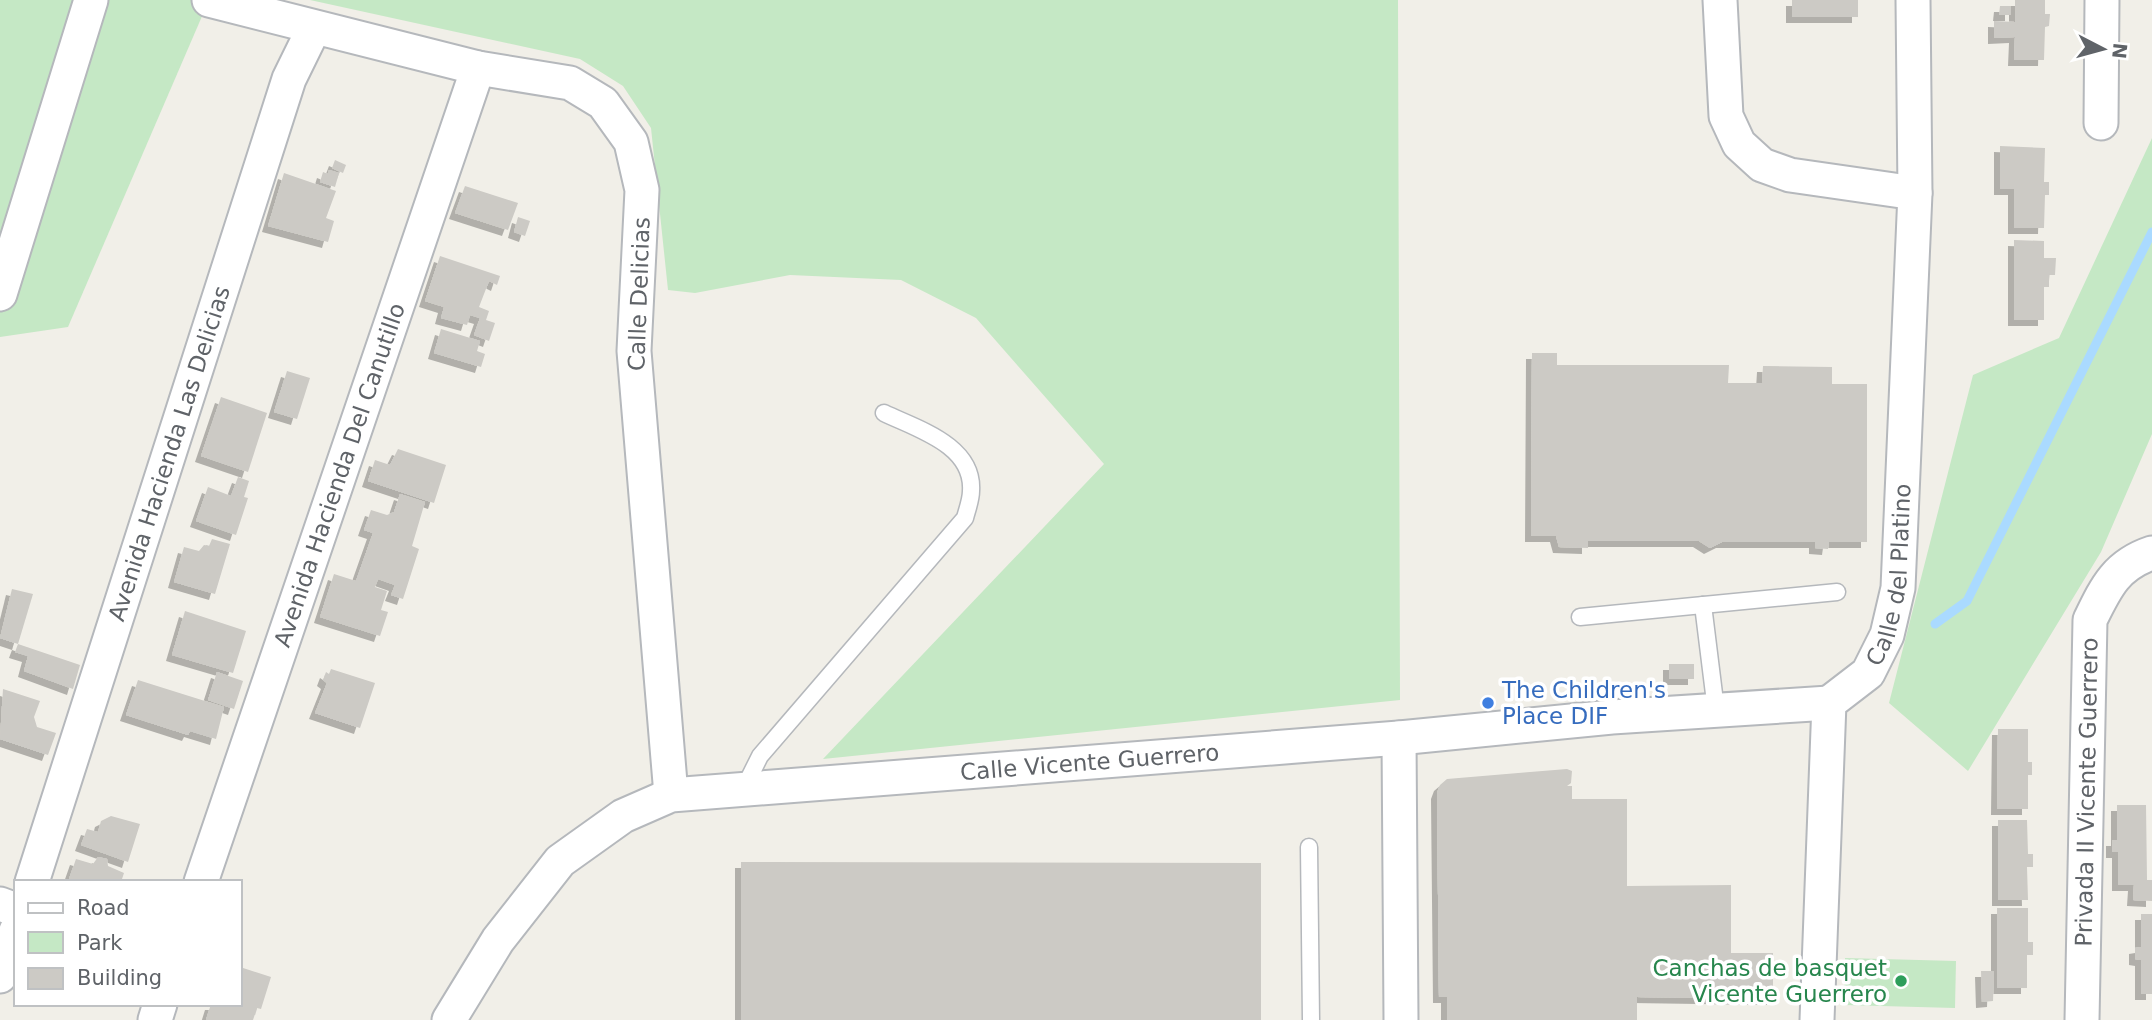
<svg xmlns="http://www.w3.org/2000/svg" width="2152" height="1020" viewBox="0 0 2152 1020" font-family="'DejaVu Sans',sans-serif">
<defs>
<filter id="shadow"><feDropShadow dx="-6" dy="6" stdDeviation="0" flood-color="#0004"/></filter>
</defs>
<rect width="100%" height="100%" fill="#f1efe8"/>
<!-- green -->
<g fill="#c5e8c5">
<polygon points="0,0 209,0 68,327 0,337"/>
<polygon points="310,0 1398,0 1400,700 823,759 1104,464 976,318 901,280 790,275 695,293 668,290 651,128 623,86 580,59"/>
<polygon points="2152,138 2152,434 2101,552 1968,771 1889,703 1973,375 2059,338"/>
<polygon points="1845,958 1956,961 1955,1008 1844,1005"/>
</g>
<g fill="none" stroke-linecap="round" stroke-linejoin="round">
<!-- stream -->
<polyline stroke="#aadaff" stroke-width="9" points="1935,624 1967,601 2152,232"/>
</g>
<!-- building -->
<g fill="#cccac5" filter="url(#shadow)">
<rect x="1792" y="0" width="66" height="17"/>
<polygon points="2015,0 2045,0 2045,14 2050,14 2049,26 2045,27 2044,60 2014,60 2015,37 1994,38 1994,21 2015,22"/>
<polygon points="2000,6 2011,6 2011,15 1999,15"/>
<polygon points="2000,146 2045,148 2044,182 2049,182 2049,195 2045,195 2044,228 2014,228 2014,189 2000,189"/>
<polygon points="335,160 346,165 343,173 332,168"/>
<polygon points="329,170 339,173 335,187 320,182 323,172 328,174"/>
<polygon points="284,173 336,191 326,218 334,221 328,242 268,226"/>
<polygon points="465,186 518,203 508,230 455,213"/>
<polygon points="518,217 530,221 525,236 514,232"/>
<polygon points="2014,240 2044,241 2044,258 2056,258 2055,275 2049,275 2049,287 2044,287 2044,320 2014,320"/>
<polygon points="440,256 500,276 497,285 489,281 479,307 489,311 486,320 495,323 489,341 474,335 480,318 470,315 467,325 441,318 444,307 425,301"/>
<polygon points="441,329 480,341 477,351 485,354 481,367 434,353"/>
<polygon points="1532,353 1557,353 1557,365 1729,365 1728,383 1762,383 1763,366 1832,367 1832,384 1867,384 1867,542 1829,542 1828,549 1815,548 1815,542 1722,542 1710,548 1699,541 1588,541 1588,548 1559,547 1556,536 1531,536"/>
<polygon points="287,371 310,378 297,419 274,412"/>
<polygon points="221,397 267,413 248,472 201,456"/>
<polygon points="398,449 446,465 434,503 368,481 375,460 390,465"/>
<polygon points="238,477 249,481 244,497 248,498 236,535 196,521 208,487 231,496"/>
<polygon points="400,494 425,502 412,546 419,549 403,599 391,595 395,585 378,579 375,587 387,591 381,610 388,612 380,636 320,617 334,574 356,581 373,533 364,530 371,510 387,515 394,512"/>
<polygon points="212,539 230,544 215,594 174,582 184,547 199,551 204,545 209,546"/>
<polygon points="12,589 33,594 18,644 0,638"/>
<polygon points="185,611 246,631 233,673 172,655"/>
<polygon points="18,644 80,665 73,689 24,671 28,656 15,652"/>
<rect x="1669" y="664" width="25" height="15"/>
<polygon points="331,669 375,683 360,728 315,713 327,683 323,680 326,672 329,674"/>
<polygon points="217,672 243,681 234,709 208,700"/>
<polygon points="138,680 224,707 216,739 190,731 188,735 126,715"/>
<polygon points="3,689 40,701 34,717 37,727 56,733 48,755 0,739"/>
<polygon points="1998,729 2028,729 2028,762 2032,762 2032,775 2028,775 2028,809 1997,809"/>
<polygon points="1567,769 1572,771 1571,783 1567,786 1572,786 1572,799 1627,799 1627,886 1731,885 1731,953 1773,953 1773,999 1637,997 1637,1020 1447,1020 1447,997 1439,997 1437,793 1440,785 1447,779"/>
<polygon points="2117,805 2146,805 2147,880 2152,880 2152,901 2133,900 2134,885 2118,885 2118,852 2112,852 2112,840 2117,840"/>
<polygon points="111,816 140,824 128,862 81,845 87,829 98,832 101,821"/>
<polygon points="1998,820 2027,820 2028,854 2033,854 2033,867 2027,867 2028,900 1998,900"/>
<polygon points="98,857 107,859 108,866 124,873 121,882 72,882 69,879 76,859 93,864"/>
<polygon points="741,862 1261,863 1261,1020 741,1020"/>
<polygon points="1997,908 2028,908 2028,942 2033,942 2033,955 2027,955 2027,988 1997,988"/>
<polygon points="2141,914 2152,914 2152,994 2141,994 2141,960 2135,959 2135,948 2141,947"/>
<polygon points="240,967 271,977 261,1009 257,1008 253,1020 206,1020 211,1004 240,1004"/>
<polygon points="1981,971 1994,971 1993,1001 1982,1002"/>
</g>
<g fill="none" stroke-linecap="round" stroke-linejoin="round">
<!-- service casing -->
<g stroke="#b5b8bc" stroke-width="19">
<g id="service">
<polyline points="1703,605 1716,710"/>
<polyline points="1580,617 1837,592"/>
<path d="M744,788L760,756L965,518C967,510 971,500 971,491C974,445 917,429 884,413"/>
<polyline points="1309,847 1311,1020"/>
</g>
</g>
<!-- minor casing -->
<g stroke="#b5b8bc" stroke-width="37">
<g id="minor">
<polyline points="209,0 478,68 570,83 603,103 631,142 642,190 634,351 671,795"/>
<polyline points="1720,0 1726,116 1739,144 1762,165 1790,175 1915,193"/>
<polyline points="2101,123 2102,0"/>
<polyline points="0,294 91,0"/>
<polyline points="1399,738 1401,1020"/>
<path id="s1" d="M32,882L289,79L314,28"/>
<path id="s2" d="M201,882L478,68"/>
<polyline points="0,904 16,910"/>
<polyline points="0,976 16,931"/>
<polyline points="155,1020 160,1004"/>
<path id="s3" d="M449,1020L498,940L560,861L623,816L671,795L1399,738L1612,717L1829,703"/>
<path id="s4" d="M1817,1020L1829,703L1868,673L1887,635L1898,588L1915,193L1913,0"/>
<path id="s5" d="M2082,1020L2090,620C2106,587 2116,565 2152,553"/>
</g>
</g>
<!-- service -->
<use href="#service" stroke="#fff" stroke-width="16"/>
<!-- minor -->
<use href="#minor" stroke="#fff" stroke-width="33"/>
</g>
<!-- markers -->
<circle fill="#3f7fe0" stroke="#fff" stroke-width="2.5" cx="1488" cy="703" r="7"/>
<circle fill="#2e9e5b" stroke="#fff" stroke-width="2.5" cx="1901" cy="981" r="7"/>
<g text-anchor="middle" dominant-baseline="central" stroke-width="7" stroke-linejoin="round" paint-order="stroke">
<!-- street labels -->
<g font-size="23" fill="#5f6368" stroke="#fff">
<text transform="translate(639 294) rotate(-88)">Calle Delicias</text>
<text stroke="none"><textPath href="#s1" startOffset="450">Avenida Hacienda Las Delicias</textPath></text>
<text stroke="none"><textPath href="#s2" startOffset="430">Avenida Hacienda Del Canutillo</textPath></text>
<text stroke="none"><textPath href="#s4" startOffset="469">Calle del Platino</textPath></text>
<text stroke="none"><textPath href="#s3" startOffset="744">Calle Vicente Guerrero</textPath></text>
<text stroke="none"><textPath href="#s5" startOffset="228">Privada II Vicente Guerrero</textPath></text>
</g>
<!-- shop labels -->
<g font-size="23" fill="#366cbe" stroke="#fff" text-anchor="start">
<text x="1502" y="690">The Children's<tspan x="1502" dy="26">Place DIF</tspan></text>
</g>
<!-- leisure labels -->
<g font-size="23" fill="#27864d" stroke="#fff" text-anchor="end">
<text x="1887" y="968">Canchas de basquet<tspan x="1887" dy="26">Vicente Guerrero</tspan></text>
</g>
</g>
<!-- legend -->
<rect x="14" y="880" width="228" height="126" fill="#ffffff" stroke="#bfc1c3" stroke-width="2"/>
<rect x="28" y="903" width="35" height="10" fill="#ffffff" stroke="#bfc1c3" stroke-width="2"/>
<text x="77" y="915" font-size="21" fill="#5f6368">Road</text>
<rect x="28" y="932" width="35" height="21" fill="#c5e8c5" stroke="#bfc1c3" stroke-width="2"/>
<text x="77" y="950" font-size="21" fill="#5f6368">Park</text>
<rect x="28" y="968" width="35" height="21" fill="#cccac5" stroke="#bfc1c3" stroke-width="2"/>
<text x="77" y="985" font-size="21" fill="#5f6368">Building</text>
<!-- north arrow -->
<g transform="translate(2103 49) rotate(96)" stroke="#ffffff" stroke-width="5" paint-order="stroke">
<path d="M0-5L12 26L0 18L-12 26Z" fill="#5f6368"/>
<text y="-10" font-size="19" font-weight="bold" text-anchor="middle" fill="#5f6368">N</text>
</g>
</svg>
